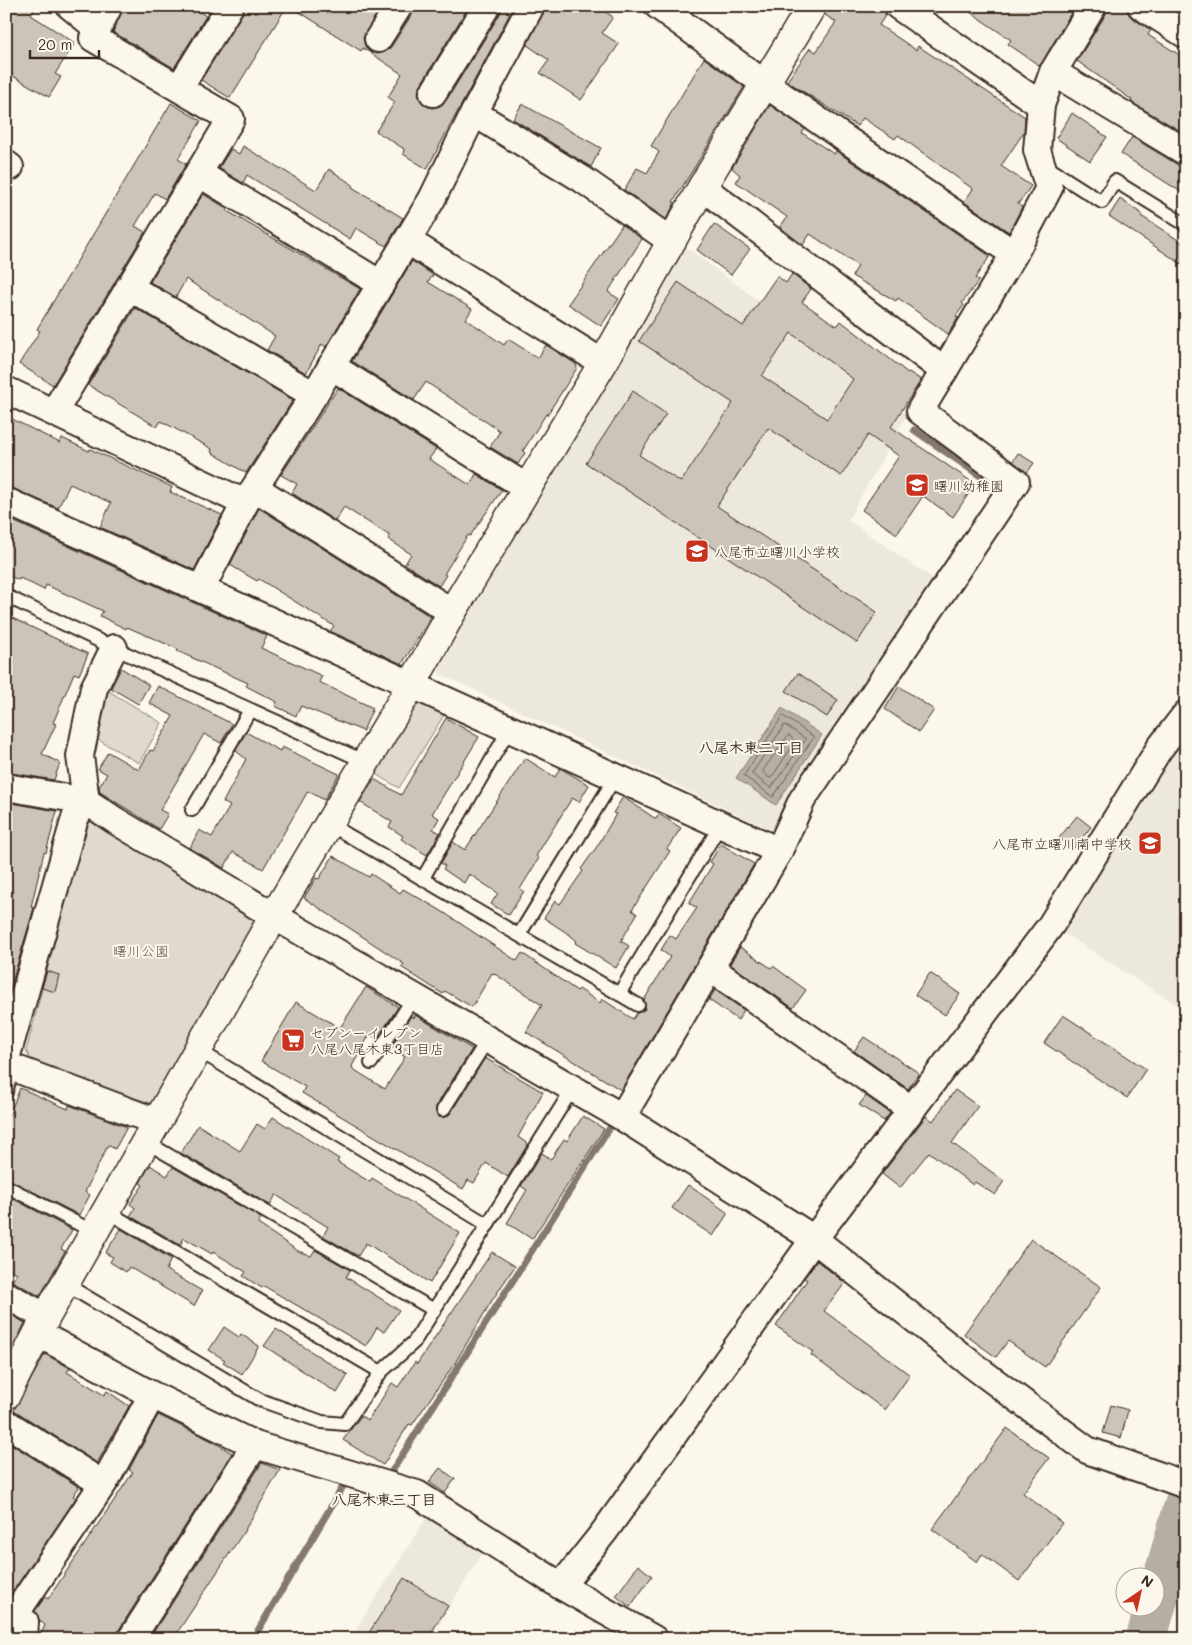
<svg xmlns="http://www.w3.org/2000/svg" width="1192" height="1645" viewBox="0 0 1192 1645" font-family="Mali,'Klee One',sans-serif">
<rect width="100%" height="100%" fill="#fbf7ec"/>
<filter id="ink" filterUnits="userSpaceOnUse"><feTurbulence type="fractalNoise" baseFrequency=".02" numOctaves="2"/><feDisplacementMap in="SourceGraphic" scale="10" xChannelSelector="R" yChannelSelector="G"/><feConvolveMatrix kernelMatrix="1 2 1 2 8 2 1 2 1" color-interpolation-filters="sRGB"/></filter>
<g filter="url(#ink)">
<!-- built -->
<g fill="#ede8dd">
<polygon points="683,245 909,411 848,520 939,583 784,836 440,674 435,665"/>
<polygon points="1186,731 1186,1011 1060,931"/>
<polygon points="431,1510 485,1548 430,1639 350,1639"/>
</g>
<!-- green -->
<g fill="#dfd9ce" stroke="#8d8276">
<polygon points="107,690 162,723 139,763 93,737"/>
<polygon points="417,698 444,715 399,788 372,772"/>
<polygon points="94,818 257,918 153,1104 33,1064 26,1051 86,821"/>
</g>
<!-- water -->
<polygon fill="#b6aea2" stroke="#85796d" points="782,708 822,735 776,805 736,778"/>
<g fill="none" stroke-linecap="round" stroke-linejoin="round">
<!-- shore -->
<g stroke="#6c5f53" stroke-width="1">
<polygon points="783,716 814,737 773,797 744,776"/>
<polygon points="785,725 806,739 771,788 752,774"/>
<polygon points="789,735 795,742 772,777 769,778 763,771"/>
</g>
<!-- stream -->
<g stroke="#85796d" stroke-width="7">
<polyline points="914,430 996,487 999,495"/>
<polyline points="387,1479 609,1129"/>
<polyline points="253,1639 345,1483"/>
</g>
<!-- river -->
<polyline stroke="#b6aea2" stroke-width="41" points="1146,1639 1186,1500"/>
</g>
<!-- building -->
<g fill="#ccc4b9" stroke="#3b2a1e" fill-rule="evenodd">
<polygon points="6,6 37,6 31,15 75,43 55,74 61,77 49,97 6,72"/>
<polygon points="124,6 190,6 206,16 174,68 113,32"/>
<polygon points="247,6 287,6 230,98 201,80"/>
<polygon points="290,6 381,6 363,38 365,46 370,52 378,54 385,52 391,47 412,14 414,6 469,6 420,86 418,93 420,100 426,106 433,108 440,106 446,101 500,14 502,6 513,8 427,169 403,154 404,149 376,131 395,102 388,97 402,74 363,48 361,51"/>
<polygon points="546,6 597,6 613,17 602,33 619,44 581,100 540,73 549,60 527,45"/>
<polygon points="828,6 878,6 886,14 879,25 916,50 918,46 1025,117 1024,132 1001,166 1031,186 1018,204 1022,207 1009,232 964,202 973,189 898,135 895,139 863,118 857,126 787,81 810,48 816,52 836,22 825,15"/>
<polygon points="961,6 1075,6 1040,66 1008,44 1011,40"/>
<polygon points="1108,6 1126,6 1132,18 1151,30 1148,35 1186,59 1186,134 1131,102 1132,100 1077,61 1106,14"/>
<polygon points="704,58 744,87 673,202 675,203 666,219 624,190 637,168 647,173 659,152 651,146"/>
<polygon points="171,103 201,121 178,159 186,164 165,199 155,193 135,226 145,232 53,385 19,364 40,331 37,329"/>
<polygon points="522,104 601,148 591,167 513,119"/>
<polygon points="770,105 805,129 802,133 834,154 836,151 990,256 975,278 979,280 962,303 964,305 956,316 958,318 948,334 898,298 896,301 852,276 858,266 810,234 803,245 780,227 787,217 736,182 740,175 732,168"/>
<polygon points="1072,113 1107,137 1090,161 1056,138"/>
<polygon points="1132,137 1178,165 1186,167 1186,195 1121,154"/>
<polygon points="243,146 316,190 329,169 353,185 352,187 403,218 386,246 356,228 350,239 247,175 243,183 219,168 231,149 239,154"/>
<polygon points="203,194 228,209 227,211 360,289 326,347 322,344 306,373 267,350 275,336 186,279 176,297 150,282"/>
<polygon points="1120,199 1142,214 1141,216 1186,245 1186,267 1109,216"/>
<polygon points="714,224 750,249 731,275 697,250"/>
<polygon points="622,225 642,239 608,292 619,299 601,326 568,304"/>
<polygon points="412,261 433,275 428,282 472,309 466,319 504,345 508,339 538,358 546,345 576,364 577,368 547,415 546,414 523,451 525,453 518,464 490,447 500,431 426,382 414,400 352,361"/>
<path d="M792,274L811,289L802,302L837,326L841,321L908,373L909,372L921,380L891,427L975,484L953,517L923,496L897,534L862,510L899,456L868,435L841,476L768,428L717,506L877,612L857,643L586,463L633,391L666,414L639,455L681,482L733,403L639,341L678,282L743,326L777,276L786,283ZM791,333L853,379L827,419L762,376Z"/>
<polygon points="135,308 293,400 246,473 211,452 212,449 161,421 157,427 88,385"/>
<polygon points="338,388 436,449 429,459 470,485 476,474 502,490 470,536 468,535 444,574 446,575 439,586 405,564 411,554 388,539 390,536 344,507 335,521 292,493 297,484 281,475"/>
<polygon points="6,416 60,443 62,438 89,451 90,449 172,487 170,492 222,515 194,570 100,527 111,503 70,484 58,508 6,486"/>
<polygon points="1018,453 1034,463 1027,473 1013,461"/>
<polygon points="259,508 431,617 402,664 330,631 334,626 259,579 257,581 230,565"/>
<polygon points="6,518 267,636 261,648 322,676 319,682 373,708 363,731 301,706 296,716 275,706 277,702 246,686 248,683 177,651 178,649 127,627 126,629 100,616 103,611 46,585 44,590 20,578 19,580 6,575 6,552 13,537 6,533"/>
<polygon points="6,615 88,654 79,675 74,673 53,723 56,724 42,754 60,763 54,780 6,772 6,740 12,727 6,724"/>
<polygon points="121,668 149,685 138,704 111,688"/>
<polygon points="798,673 838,700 827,717 786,691"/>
<polygon points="158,686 232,724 221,743 204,734 160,810 168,814 159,829 100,792 99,787 107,774 98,769 108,752 139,770 150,750 153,751 173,716 149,703"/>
<polygon points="899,686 934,710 919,732 885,709"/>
<polygon points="446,718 479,737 432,814 439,818 433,829 440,833 427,855 401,839 403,836 389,827 392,822 360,802 374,779 401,795"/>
<polygon points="246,732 280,751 282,747 339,774 324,800 308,791 263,869 233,852 224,868 190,848 199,830 212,837 230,806 223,802 246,759 236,751"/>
<polygon points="525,758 555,777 560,768 589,785 579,802 572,798 536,856 539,858 520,889 524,891 509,915 491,904 498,893 469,874 464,883 443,869 445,866 441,863 453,842 465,850"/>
<polygon points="623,797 656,819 659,814 681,828 667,849 670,851 632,910 637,914 621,941 629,946 616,968 575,943 577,941 570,935 544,918 555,901 560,904 583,871 581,869 598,845 616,814 613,813"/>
<polygon points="6,802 57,811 46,853 44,852 31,907 34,908 7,999"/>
<polygon points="1077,816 1091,827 1073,849 1059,838"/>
<polygon points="721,844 754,864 621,1090 526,1032 542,1005 495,974 492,973 472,1007 445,991 443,994 401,967 404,964 304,898 316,878 319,879 333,856 369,877 371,874 400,893 403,889 440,910 517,961 522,953 577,991 579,989 600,1003 602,999 633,1019 637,1013 645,1009 644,1000 670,957 661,950 670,935 676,939 697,908 689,903 713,864 710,862"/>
<polygon points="740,947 771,968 773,966 806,990 793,1008 730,964"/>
<polygon points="47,971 59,975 55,992 42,988"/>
<polygon points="930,973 960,994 945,1015 915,995"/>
<polygon points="366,987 398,1007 377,1039 370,1034 352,1066 353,1069 385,1089 405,1057 391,1047 411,1016 414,1018 415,1015 472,1049 436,1106 436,1113 439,1117 446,1117 450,1114 485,1058 543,1092 518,1137 528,1144 508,1177 486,1163 474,1183 468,1180 463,1189 302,1093 305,1087 261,1061 296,1002 340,1028"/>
<polygon points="715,990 744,1010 738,1020 709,1000"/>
<polygon points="1063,1015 1146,1069 1127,1098 1044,1043"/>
<polygon points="864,1037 919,1073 908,1089 854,1051"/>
<polygon points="20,1088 68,1109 69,1105 127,1127 115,1149 108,1145 85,1192 90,1195 79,1215 6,1178 6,1123"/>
<polygon points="955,1090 978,1106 952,1143 1004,1181 995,1195 975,1182 973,1185 929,1152 900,1188 882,1174 926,1116 933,1121"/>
<polygon points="866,1096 890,1113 884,1121 859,1105"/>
<polygon points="583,1116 604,1129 532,1239 507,1223 527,1190 521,1186 542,1153 551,1159 564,1139 567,1141"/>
<polygon points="273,1117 339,1159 337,1162 370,1182 372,1178 460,1233 430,1283 366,1243 358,1256 323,1236 328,1227 276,1195 270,1205 181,1153 198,1125 240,1151 257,1124 265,1129"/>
<polygon points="150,1165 167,1176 173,1167 261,1218 258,1224 298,1251 311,1256 315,1250 350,1270 346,1277 399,1310 384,1332 377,1327 366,1346 264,1286 262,1288 243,1276 246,1272 213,1252 212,1254 184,1238 180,1245 130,1216 135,1208 130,1204 143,1185 140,1183"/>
<polygon points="688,1185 728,1213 713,1236 672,1208"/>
<polygon points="6,1195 72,1230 61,1249 65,1251 40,1296 12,1281 17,1273 6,1267"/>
<polygon points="121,1229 171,1259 166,1270 202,1291 194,1306 129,1267 126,1272 110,1262 113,1257 105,1253"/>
<polygon points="1031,1239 1101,1287 1045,1367 1008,1341 996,1357 964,1334"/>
<polygon points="492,1252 515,1266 491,1302 455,1363 412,1425 409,1424 383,1465 343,1440 361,1416 368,1420 392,1383 398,1387 415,1362 417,1364"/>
<polygon points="817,1261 845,1283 824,1311 910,1375 885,1410 811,1355 813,1352 776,1326 807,1280 804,1278"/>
<polygon points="6,1312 25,1323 6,1360"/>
<polygon points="224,1327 239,1337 241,1334 259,1346 242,1374 223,1362 225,1360 209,1350"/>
<polygon points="276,1329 348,1375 337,1393 264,1346"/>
<polygon points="45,1354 70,1368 67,1372 104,1395 107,1391 129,1406 97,1463 14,1410"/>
<polygon points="1111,1405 1128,1410 1121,1438 1103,1433"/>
<polygon points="158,1415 214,1442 232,1453 118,1631 116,1639 39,1639 45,1625 40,1621 35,1611 45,1597 48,1599 133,1472 129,1470"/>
<polygon points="1007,1428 1049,1458 1023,1493 1062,1523 1019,1581 982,1554 977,1562 932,1529"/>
<polygon points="6,1441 79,1487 73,1496 76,1498 11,1594 6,1593"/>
<polygon points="262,1463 280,1470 243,1533 173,1639 149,1639"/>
<polygon points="440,1468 455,1479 445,1493 429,1482"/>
<polygon points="638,1565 652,1576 630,1607 616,1596"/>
<polygon points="404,1578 448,1606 427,1639 365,1639"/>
</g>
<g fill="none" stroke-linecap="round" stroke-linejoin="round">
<!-- lane casing -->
<g stroke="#3b2a1e" stroke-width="16">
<g id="lane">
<polyline points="1044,165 1102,202 1115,181 1186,225"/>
<polyline points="6,596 114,648 366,762"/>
<polyline points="192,810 250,710"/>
<polyline points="329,824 638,1005"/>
<polyline points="423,878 510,728"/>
<polyline points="519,935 616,776"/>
<polyline points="619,994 721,824"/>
<polyline points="198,1050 488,1225"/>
<polyline points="371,1063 414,997"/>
<polyline points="6,1092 13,1067"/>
<polyline points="443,1110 488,1039"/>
<polyline points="146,1142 434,1310"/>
<polyline points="6,1186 94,1232"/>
<polyline points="106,1211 381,1372"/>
<polyline points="65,1284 260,1400 322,1422 345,1424 381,1372 414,1342 573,1088"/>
</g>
</g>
<!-- street casing -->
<g stroke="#3b2a1e" stroke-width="30">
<g id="street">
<polyline points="70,6 98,29"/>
<polyline points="658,6 765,84 1014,254"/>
<polyline points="898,6 1041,105"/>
<polyline points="1141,6 1186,35"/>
<polyline points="378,39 399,6"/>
<polyline points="1053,72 1186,152"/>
<polyline points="179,88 230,6"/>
<polyline points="433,93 487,6"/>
<polyline points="474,113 582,179 671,241"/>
<polyline points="6,164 10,167"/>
<polyline points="198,173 381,284"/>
<polyline points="702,187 944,371"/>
<polyline points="408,241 603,363"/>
<polyline points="129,287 314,395"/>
<polyline points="331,366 526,487"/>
<polyline points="6,390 245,503"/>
<polyline points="54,412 231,119 93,38 109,6"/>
<polyline points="255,488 452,612"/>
<polyline points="6,501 779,851"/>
<polyline points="201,589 245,503 314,395 432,199 474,113 531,6"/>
<polyline points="114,648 94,688 80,756 86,801 116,821 274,916 622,1117 814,1239 975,1367 1087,1450 1186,1485"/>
<polyline points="6,787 86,801 75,818 6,1059"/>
<polyline points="710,968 912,1110"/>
<polyline points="6,1065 157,1122"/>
<polyline points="622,1117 779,851 802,800 1016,482 920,411 1014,254 1049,188 1037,150 1041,105 1053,72 1093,6"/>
<polyline points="6,1295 46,1317"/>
<polyline points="37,1333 152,1395 255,1445 417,1494 561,1586 654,1639"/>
<polyline points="6,1423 103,1484"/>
<polyline points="561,1586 604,1532 814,1239 1051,925 1159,749 1186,714"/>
<polyline points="6,1608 25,1622 24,1639"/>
<polyline points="16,1613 107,1478 152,1395"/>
<polyline points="131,1639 255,1445"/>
</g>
</g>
<!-- secondary casing -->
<g stroke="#3b2a1e" stroke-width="31">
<polyline id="secondary" points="6,1395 46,1317 274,916 412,684 452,612 603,363 702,187 812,6"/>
</g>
<!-- lane -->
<use href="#lane" stroke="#fbf7ec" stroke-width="12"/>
<!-- street -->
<use href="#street" stroke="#fbf7ec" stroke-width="26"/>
<!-- secondary -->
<use href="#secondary" stroke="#fbf7ec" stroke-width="28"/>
</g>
</g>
<!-- icons -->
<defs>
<g id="school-square" transform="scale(1.25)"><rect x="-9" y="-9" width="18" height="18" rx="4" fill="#c8321e" stroke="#fbf7ec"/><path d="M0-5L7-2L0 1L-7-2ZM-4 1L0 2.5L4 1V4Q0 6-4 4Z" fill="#fff"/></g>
<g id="supermarket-square" transform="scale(1.25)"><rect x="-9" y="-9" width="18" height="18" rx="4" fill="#c8321e" stroke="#fbf7ec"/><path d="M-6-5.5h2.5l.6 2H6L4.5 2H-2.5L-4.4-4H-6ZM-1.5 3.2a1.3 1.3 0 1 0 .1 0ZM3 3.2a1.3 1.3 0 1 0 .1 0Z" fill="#fff"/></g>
</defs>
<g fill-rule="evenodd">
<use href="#school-square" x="917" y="485"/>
<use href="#school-square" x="697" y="551"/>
<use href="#school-square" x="1150" y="843"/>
<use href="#supermarket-square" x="293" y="1040"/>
</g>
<g text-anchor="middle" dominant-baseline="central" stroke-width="4" stroke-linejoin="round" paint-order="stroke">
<!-- poi labels -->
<g font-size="14" fill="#3b2a1e" stroke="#fbf7ec" text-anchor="start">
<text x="934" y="485">曙川幼稚園</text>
<text x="714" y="551">八尾市立曙川小学校</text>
<text x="1132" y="843" text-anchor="end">八尾市立曙川南中学校</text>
<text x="310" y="1032">セブンーイレブン<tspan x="310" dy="16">八尾八尾木東3丁目店</tspan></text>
</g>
<!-- park labels -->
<g font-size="14" fill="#64564a" stroke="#fbf7ec">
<text x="141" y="950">曙川公園</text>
</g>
<!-- neighbourhood labels -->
<g font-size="15" font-weight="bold" fill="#3b2a1e" stroke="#fbf7ec">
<text x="751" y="747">八尾木東二丁目</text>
<text x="384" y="1499">八尾木東三丁目</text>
</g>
</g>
<!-- margin -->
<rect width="1192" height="1645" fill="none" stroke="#fbf7ec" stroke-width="25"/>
<rect x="12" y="12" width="1167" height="1620" fill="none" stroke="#3b2a1e" stroke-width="2" filter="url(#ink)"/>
<!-- north arrow -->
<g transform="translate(1140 1592) rotate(34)"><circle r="24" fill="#fbf7ec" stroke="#aea59a"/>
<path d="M0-4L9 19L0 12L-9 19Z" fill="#c8321e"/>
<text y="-8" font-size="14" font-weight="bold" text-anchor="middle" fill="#3b2a1e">N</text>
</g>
<!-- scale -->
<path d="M30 50v8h69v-8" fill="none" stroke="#3b2a1e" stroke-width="2.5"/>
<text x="38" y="50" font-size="15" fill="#3b2a1e" stroke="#fbf7ec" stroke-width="4" paint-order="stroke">20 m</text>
</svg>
